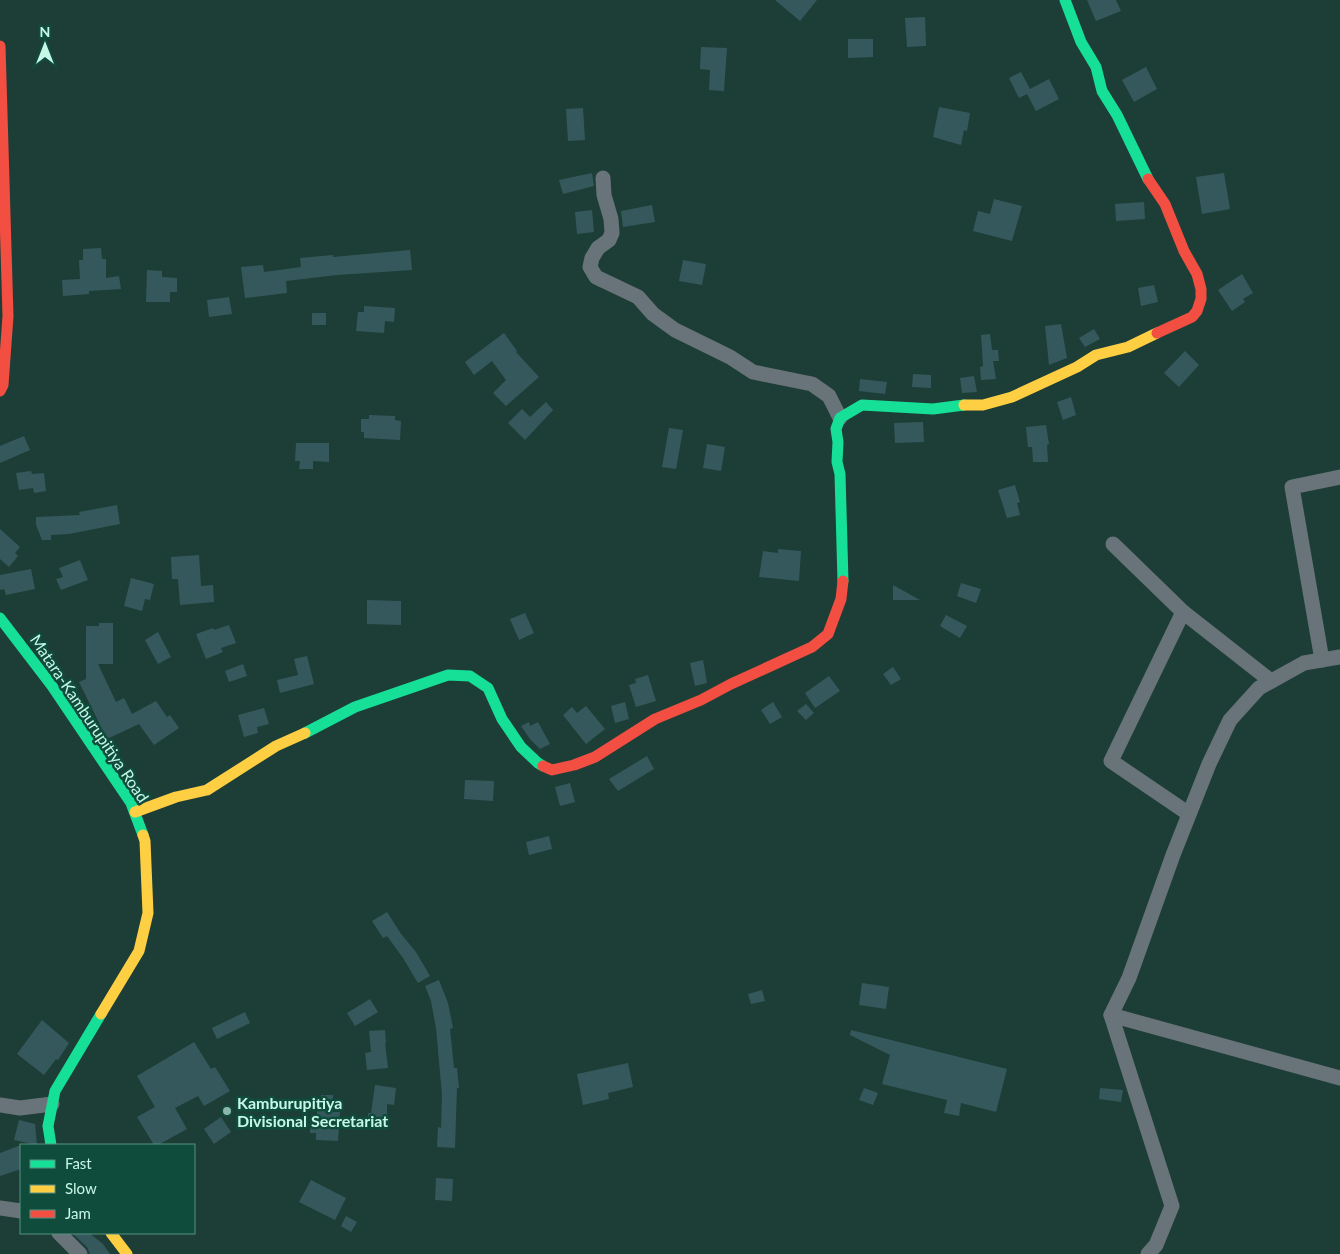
<svg xmlns="http://www.w3.org/2000/svg" width="1340" height="1254" viewBox="0 0 1340 1254" font-family="Lato,sans-serif">
<rect width="100%" height="100%" fill="#1d3e36"/>
<!-- building -->
<g fill="#35585d">
<polygon points="775,0 817,0 800,21"/>
<polygon points="1087,0 1116,0 1121,11 1096,21"/>
<polygon points="925,17 926,46 907,47 905,18"/>
<polygon points="848,39 873,39 873,57 848,58"/>
<polygon points="701,47 727,48 724,91 709,90 710,70 700,69"/>
<polygon points="1146,67 1157,89 1134,102 1122,80"/>
<polygon points="1021,72 1030,89 1049,79 1059,99 1036,111 1027,94 1019,98 1009,78"/>
<polygon points="939,107 970,113 967,131 964,130 961,145 933,137"/>
<polygon points="583,108 585,140 568,141 566,109"/>
<polygon points="592,173 594,186 563,194 559,180"/>
<polygon points="1224,173 1230,209 1202,214 1196,177"/>
<polygon points="994,199 1022,206 1012,241 973,231 978,211 990,214"/>
<polygon points="1144,202 1145,219 1116,221 1115,204"/>
<polygon points="652,205 655,222 623,227 621,211"/>
<polygon points="592,210 594,232 577,234 575,212"/>
<polygon points="101,248 102,259 106,259 106,278 119,276 121,289 89,291 89,294 63,296 62,280 80,279 79,260 83,260 83,249"/>
<polygon points="410,250 412,270 337,275 286,281 287,293 245,298 241,267 263,265 264,272 301,267 300,258 333,255 333,257"/>
<polygon points="683,260 706,264 702,285 679,281"/>
<polygon points="147,270 162,271 162,277 177,278 177,292 170,292 170,302 146,302"/>
<polygon points="1242,274 1253,293 1243,299 1245,302 1232,311 1218,290"/>
<polygon points="1154,285 1158,302 1141,306 1138,288"/>
<polygon points="229,297 232,314 209,317 207,300"/>
<polygon points="364,306 395,308 394,322 385,321 384,333 356,331 358,312 364,312"/>
<rect x="312" y="313" width="14" height="12"/>
<polygon points="1061,324 1067,358 1049,365 1045,326"/>
<polygon points="1094,329 1100,339 1085,347 1079,338"/>
<polygon points="504,333 517,351 516,352 539,377 506,406 493,393 506,380 492,361 474,375 465,362"/>
<polygon points="990,334 992,350 998,350 999,361 993,361 996,379 981,380 980,367 983,366 981,335"/>
<polygon points="1185,351 1199,365 1179,387 1164,373"/>
<polygon points="913,374 931,375 931,388 912,387"/>
<polygon points="974,376 977,392 962,393 960,378"/>
<polygon points="860,379 887,382 885,394 859,391"/>
<polygon points="1071,397 1076,415 1063,420 1057,402"/>
<polygon points="546,402 553,410 525,440 508,423 522,409 530,417"/>
<polygon points="369,415 395,416 395,420 401,421 400,440 364,438 364,432 361,432 361,419 369,419"/>
<polygon points="923,422 924,442 895,443 894,423"/>
<polygon points="1046,425 1049,444 1047,445 1048,462 1033,462 1032,447 1028,447 1026,427"/>
<polygon points="669,428 683,430 676,469 662,467"/>
<polygon points="24,436 30,450 0,463 0,446"/>
<polygon points="296,443 329,443 329,462 313,461 313,469 299,469 300,461 295,461"/>
<polygon points="707,444 725,447 721,471 703,468"/>
<polygon points="31,471 32,474 44,473 46,491 34,493 33,488 19,490 16,473"/>
<polygon points="1015,485 1020,502 1017,503 1020,515 1007,518 998,490"/>
<polygon points="117,505 120,524 69,534 51,535 51,540 42,540 36,525 36,517 80,515 79,512"/>
<polygon points="0,529 20,547 15,553 18,556 9,567 0,559"/>
<polygon points="778,549 801,551 799,581 759,577 763,551 778,553"/>
<polygon points="199,555 201,586 213,585 214,602 180,605 178,579 172,579 171,557"/>
<polygon points="80,560 88,580 61,590 56,579 63,577 59,568"/>
<polygon points="31,569 35,589 6,595 4,589 0,590 0,575"/>
<polygon points="131,578 154,584 150,600 145,599 142,611 124,606"/>
<polygon points="961,583 981,589 976,603 957,596"/>
<polygon points="893,585 920,600 893,600"/>
<polygon points="367,600 401,601 401,625 367,624"/>
<polygon points="525,613 534,633 519,640 510,619"/>
<polygon points="946,615 967,626 960,638 940,626"/>
<polygon points="99,623 113,623 113,664 98,664 116,702 124,698 132,714 156,701 167,717 170,715 179,728 154,745 139,724 107,739 79,682 86,679 86,626 99,626"/>
<polygon points="229,625 236,643 221,648 223,652 206,659 196,634 213,628 214,630"/>
<polygon points="158,632 171,657 158,664 145,640"/>
<polygon points="307,656 314,684 280,693 277,680 298,675 294,659"/>
<polygon points="703,660 707,683 695,686 690,663"/>
<polygon points="243,664 247,676 229,682 225,671"/>
<polygon points="893,667 901,679 891,685 883,674"/>
<polygon points="648,675 656,701 636,707 629,685 636,683 635,679"/>
<polygon points="829,676 840,691 815,708 805,693"/>
<polygon points="625,702 629,719 615,723 611,706"/>
<polygon points="773,702 782,717 770,724 761,710"/>
<polygon points="806,704 814,713 806,720 797,711"/>
<polygon points="586,706 605,729 586,744 563,715 572,707 577,713"/>
<polygon points="264,708 269,724 257,727 258,733 244,737 238,715"/>
<polygon points="529,722 530,726 538,722 550,744 540,749 530,739 521,726"/>
<polygon points="647,756 654,769 618,791 609,779"/>
<polygon points="465,780 494,781 493,801 464,799"/>
<polygon points="570,783 575,802 560,806 555,787"/>
<polygon points="549,836 552,849 529,855 526,842"/>
<polygon points="387,912 401,934 416,952 430,976 418,983 403,958 387,936 383,938 372,921"/>
<polygon points="439,980 448,1003 453,1028 450,1029 454,1068 457,1068 459,1088 457,1088 455,1148 437,1147 438,1127 441,1128 442,1095 436,1028 431,1001 425,986"/>
<polygon points="862,983 889,987 886,1009 859,1005"/>
<polygon points="762,990 765,1001 751,1004 748,994"/>
<polygon points="370,999 378,1012 355,1026 347,1013"/>
<polygon points="245,1012 250,1023 217,1039 212,1028"/>
<polygon points="42,1020 69,1043 58,1060 56,1059 44,1075 17,1054"/>
<polygon points="385,1030 386,1043 385,1043 388,1068 367,1070 365,1053 371,1052 369,1031"/>
<polygon points="851,1030 1007,1069 996,1112 961,1103 959,1116 944,1113 947,1100 882,1084 890,1055 850,1035"/>
<polygon points="194,1042 211,1069 215,1067 230,1091 204,1106 198,1096 175,1108 187,1129 158,1145 154,1145 137,1117 155,1107 137,1076"/>
<polygon points="628,1063 633,1087 608,1093 609,1099 583,1105 577,1074"/>
<polygon points="375,1085 396,1088 394,1105 387,1104 387,1126 368,1126 368,1113 371,1113"/>
<polygon points="864,1088 878,1093 873,1105 859,1100"/>
<polygon points="1100,1088 1123,1090 1121,1102 1099,1099"/>
<polygon points="321,1095 333,1095 333,1112 340,1112 338,1141 316,1140 316,1133 310,1133 311,1118 317,1118 317,1111 322,1111"/>
<polygon points="221,1117 231,1132 214,1144 204,1129"/>
<polygon points="19,1120 35,1124 37,1145 14,1140"/>
<polygon points="21,1145 21,1169 0,1176 0,1153"/>
<polygon points="436,1178 453,1179 452,1201 435,1200"/>
<polygon points="311,1180 346,1198 335,1220 299,1202"/>
<polygon points="346,1216 357,1222 351,1232 341,1226"/>
<polygon points="72,1233 89,1233 103,1244 110,1254 90,1254 87,1247"/>
</g>
<g fill="none" stroke-linecap="round" stroke-linejoin="round">
<!-- street -->
<g stroke="#68737a" stroke-width="15">
<polyline points="603,178 604,195 611,219 612,233 609,240 598,248 592,258 590,267 596,277 638,297 653,314 675,330 730,357 753,372 812,384 829,396 840,418"/>
<polyline points="1113,544 1183,612"/>
<polyline points="1322,660 1292,487 1340,477"/>
<polyline points="1189,814 1111,761 1183,612 1271,681"/>
<polyline points="1111,1015 1340,1078"/>
<polyline points="0,1105 20,1108 52,1104"/>
<polyline points="0,1208 21,1211"/>
<polyline points="59,1233 80,1254"/>
<polyline points="1148,1254 1156,1245 1172,1206 1111,1015 1129,978 1173,855 1209,764 1230,720 1259,688 1304,663 1340,657"/>
</g>
<!-- fast -->
<g stroke="#16e098" stroke-width="11">
<polyline points="1065,0 1081,42 1096,67 1102,91 1117,115 1148,179"/>
<polyline points="843,581 840,474 837,462 838,442 836,429 840,418 862,405 933,409 964,405"/>
<polyline points="0,618 52,686 131,803 143,835"/>
<polyline points="305,733 355,707 448,675 470,676 488,688 502,719 521,747 538,763 543,766"/>
<polyline points="51,1145 48,1126 55,1091 101,1014"/>
</g>
<!-- slow -->
<g stroke="#ffcf43" stroke-width="11">
<polyline points="964,405 983,405 1012,397 1077,367 1096,355 1128,347 1157,333"/>
<polyline points="135,812 176,797 207,790 276,746 305,733"/>
<polyline points="101,1014 139,951 148,913 145,841 143,835"/>
<polyline points="111,1233 127,1254"/>
</g>
<!-- jam -->
<g stroke="#f24e42" stroke-width="11">
<polyline points="0,46 8,316 3,385 0,391"/>
<polyline points="1148,179 1165,204 1184,251 1197,274 1201,289 1201,299 1197,311 1192,317 1157,333"/>
<polyline points="543,766 552,770 574,765 595,757 655,719 701,700 731,684 812,647 828,634 841,599 843,581"/>
</g>
</g>
<!-- markers -->
<circle fill="#8cb6a8" stroke="#0f4c3c" stroke-width="2" cx="227" cy="1111" r="5"/>
<g text-anchor="middle" dominant-baseline="central" stroke-width="5" stroke-linejoin="round" paint-order="stroke">
<!-- street labels -->
<g font-size="16" fill="#c7f7e6" stroke="#0f4c3c">
<text transform="translate(90 718) rotate(56)">Matara-Kamburupitiya Road</text>
</g>
<!-- poi labels -->
<g font-size="16" font-weight="bold" fill="#c7f7e6" stroke="#0f4c3c" text-anchor="start">
<text x="237" y="1102">Kamburupitiya<tspan x="237" dy="18">Divisional Secretariat</tspan></text>
</g>
</g>
<!-- legend -->
<rect x="20" y="1144" width="175" height="90" fill="#0f4c3c" stroke="#599080"/>
<rect x="30" y="1160" width="25" height="8" fill="#16e098" stroke="#599080"/>
<text x="65" y="1169" font-size="15" fill="#c7f7e6">Fast</text>
<rect x="30" y="1185" width="25" height="8" fill="#ffcf43" stroke="#599080"/>
<text x="65" y="1194" font-size="15" fill="#c7f7e6">Slow</text>
<rect x="30" y="1210" width="25" height="8" fill="#f24e42" stroke="#599080"/>
<text x="65" y="1219" font-size="15" fill="#c7f7e6">Jam</text>
<!-- north arrow -->
<g transform="translate(45 45)" stroke="#0f4c3c" stroke-width="4" paint-order="stroke">
<path d="M0-4L9 19L0 12L-9 19Z" fill="#c7f7e6"/>
<text y="-8" font-size="14" font-weight="bold" text-anchor="middle" fill="#c7f7e6">N</text>
</g>
</svg>
